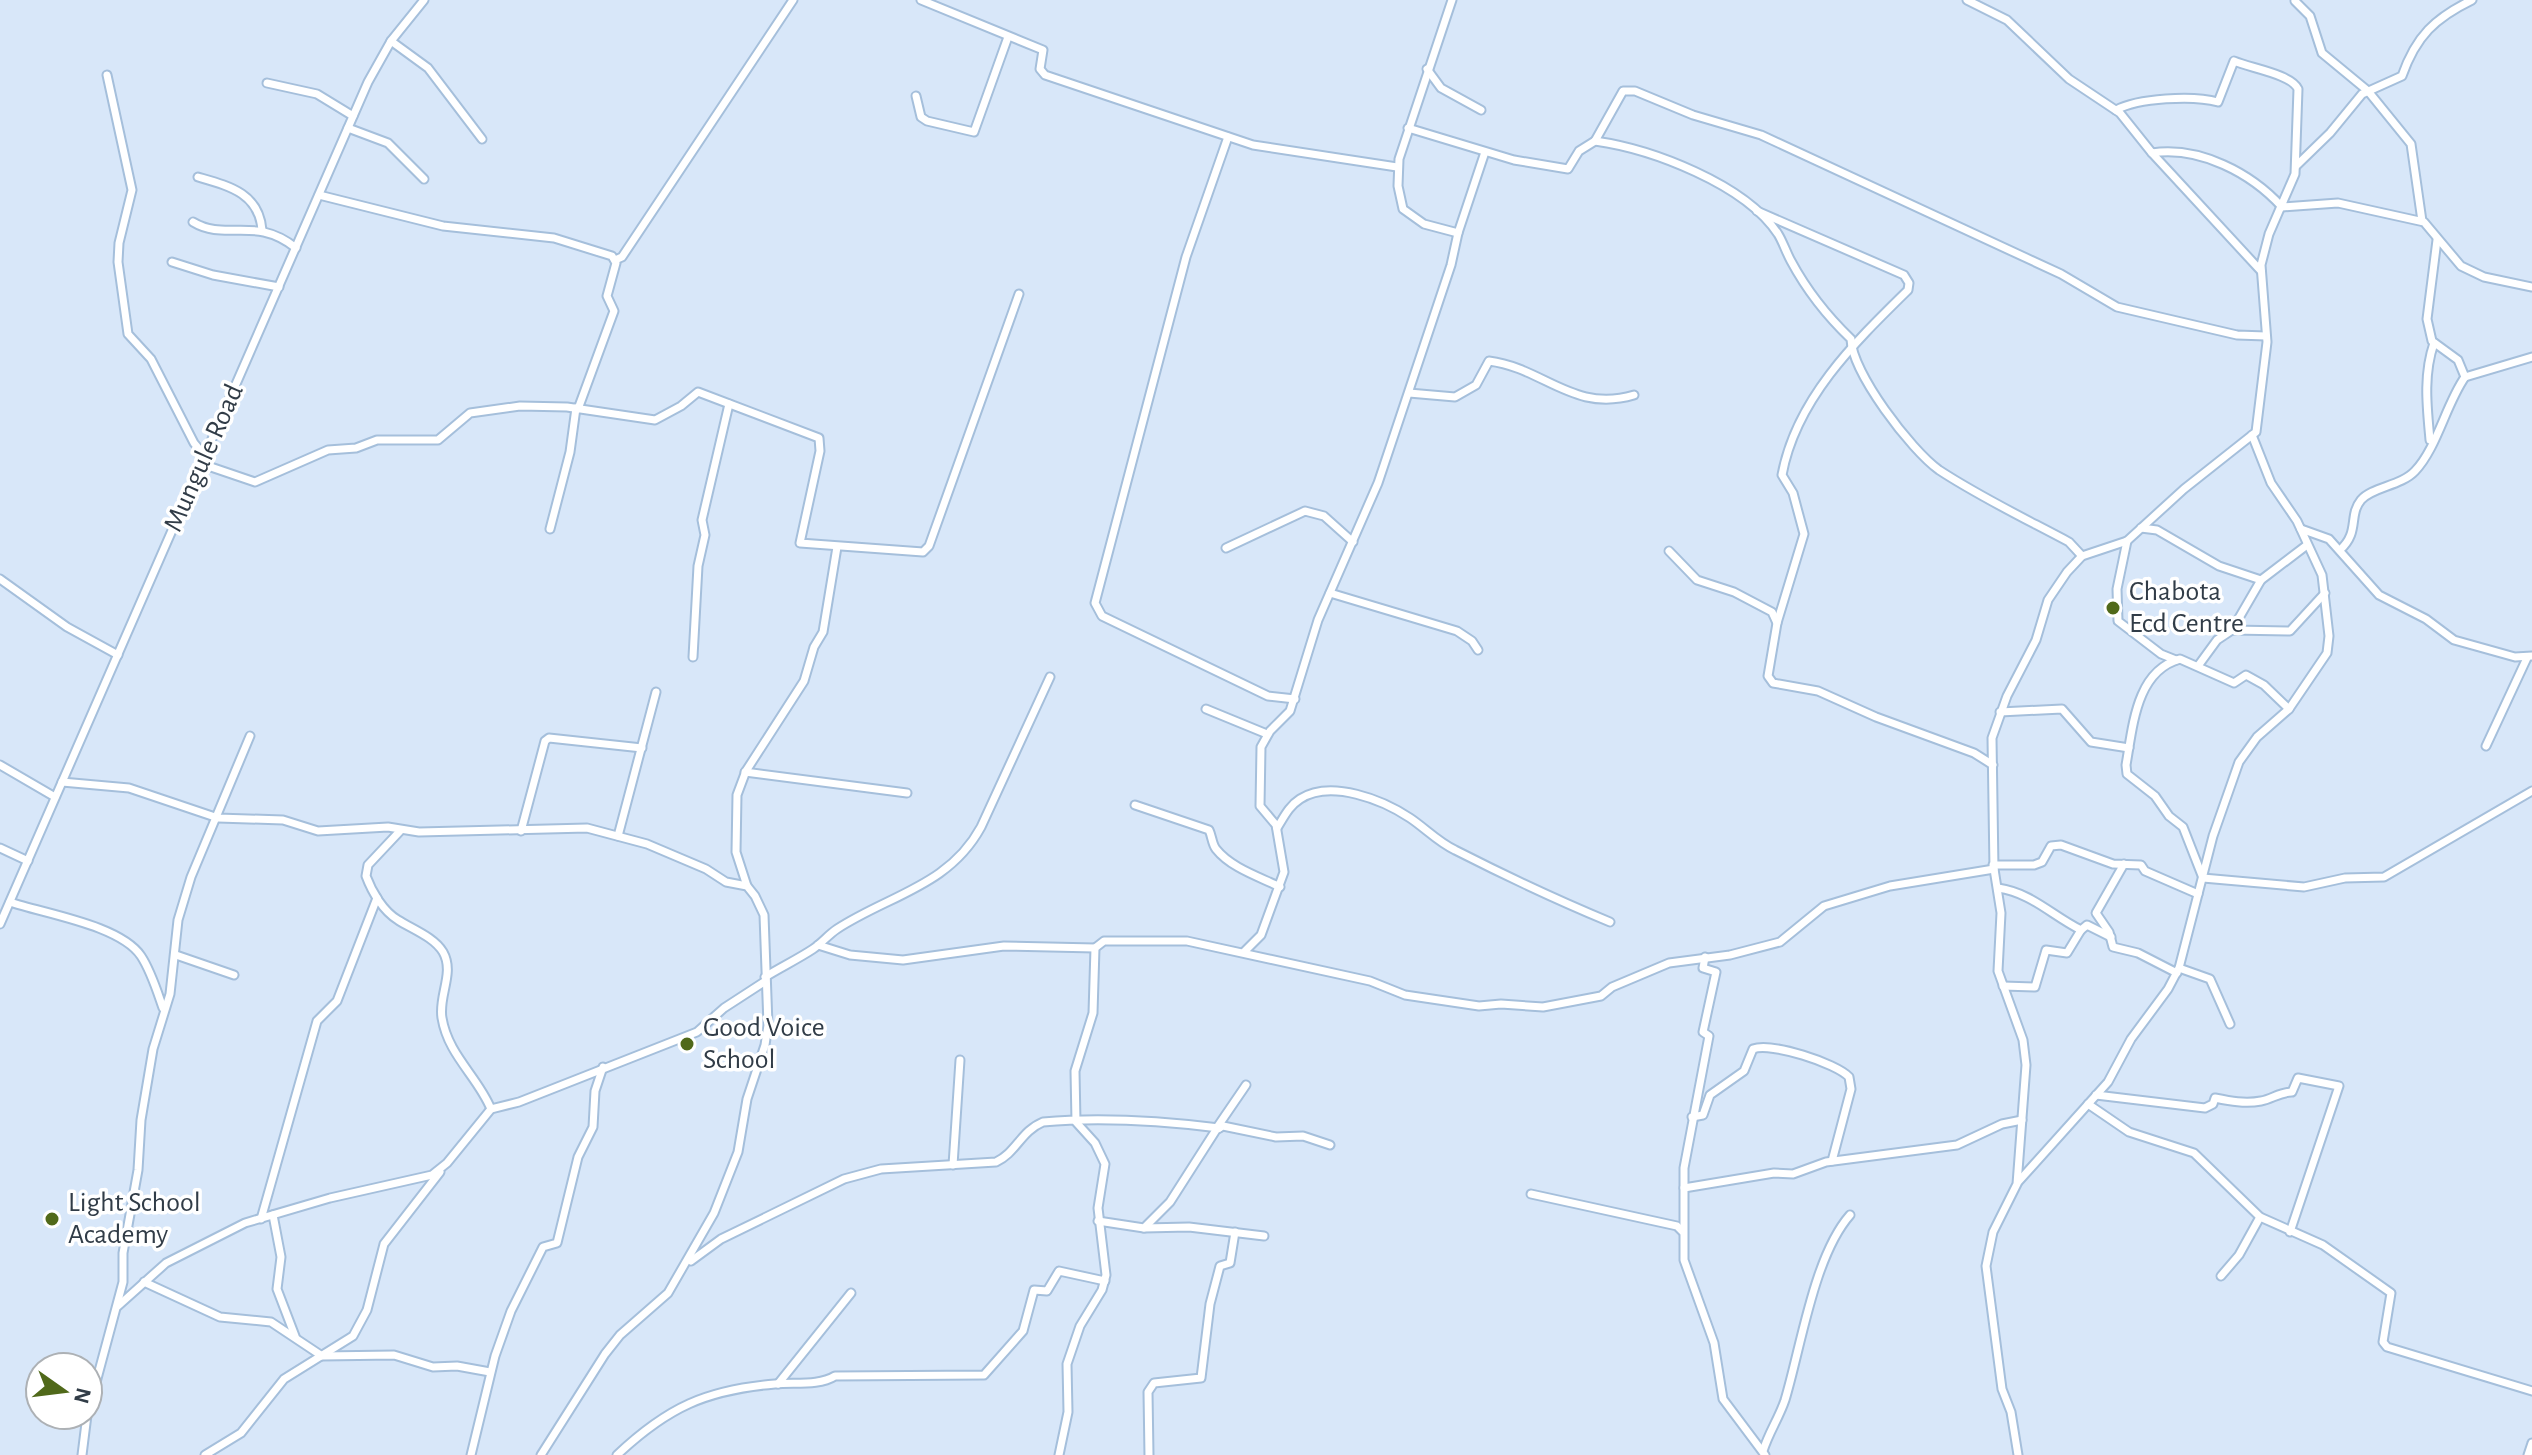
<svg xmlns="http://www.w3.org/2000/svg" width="2532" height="1455" viewBox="0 0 2532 1455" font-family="'Alegreya Sans',sans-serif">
<rect width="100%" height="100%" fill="#d8e7f9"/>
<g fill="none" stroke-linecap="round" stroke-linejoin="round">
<!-- minor casing -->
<g stroke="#a5bfdb" stroke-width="11">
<g id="minor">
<polyline points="921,0 1043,50 1040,69 1045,75 1253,145 1397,167"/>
<polyline points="1452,0 1399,159 1398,186 1403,209 1424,224 1458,233"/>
<path d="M1967,0L2007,20L2069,79L2120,113L2152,153C2200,146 2251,173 2282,207L2338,203L2424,222L2461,266L2484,277L2532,287"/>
<polyline points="2295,1 2310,16 2322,53 2368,91 2411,144 2422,221"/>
<polyline points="391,41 428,68 482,139"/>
<polyline points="1427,69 1441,88 1481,110"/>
<polyline points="107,75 132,190 119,243 118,262 128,334 151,359 194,443 205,456"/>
<polyline points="267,83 317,94 353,116"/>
<polyline points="916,96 921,117 927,121 974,132 1008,37"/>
<polyline points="348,128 388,143 424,179"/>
<polyline points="1408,128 1514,160 1568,169 1579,151 1595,141 1623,91 1635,91 1693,115 1761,135 2061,274 2117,307 2237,335 2266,336"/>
<polyline points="1228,137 1186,257 1095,603 1102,616 1268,696 1295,699"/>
<path d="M1595,141C1652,149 1745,184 1778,234C1783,242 1786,252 1791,261C1806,289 1828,317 1851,339C1852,373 1911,450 1939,470C1980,497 2026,519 2069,542L2082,556"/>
<polyline points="2152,153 2261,271"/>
<path d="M2296,166L2330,133L2362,94L2402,76C2416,36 2435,18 2472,0"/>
<path d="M198,177C229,186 259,193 262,230"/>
<polyline points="319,195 443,226 554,238 612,256 616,263 607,296 614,311 578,409"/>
<path d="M1757,211L1904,275L1909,283L1908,290C1855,342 1796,399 1782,475L1793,493L1804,534L1777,623"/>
<path d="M193,222C226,242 255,215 296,248"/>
<polyline points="2437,240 2427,319 2432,341 2458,360 2465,377"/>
<polyline points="615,260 622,257 793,0"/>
<polyline points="172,262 213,275 279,287"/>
<path d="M1409,393L1455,397L1476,385L1489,361C1544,368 1573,413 1634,395"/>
<path d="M2430,440C2427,407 2423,375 2434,343"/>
<polyline points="202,464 255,482 328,450 356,448 377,440 438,440 470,413 520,406 567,407 655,420 681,406 698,392 819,438 820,451 800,543 923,552 929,546 1019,294"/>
<polyline points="2141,528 2157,530 2219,566 2261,580"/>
<polyline points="550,529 570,452 576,408"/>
<polyline points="2301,529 2329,539 2379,595 2426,619 2454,640 2515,657 2532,656"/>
<polyline points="2127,541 2117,589 2118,621 2161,654 2176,660"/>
<polyline points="1226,548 1305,511 1324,516 1353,542"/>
<path d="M2340,550C2360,532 2348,516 2361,500C2372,487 2401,486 2415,471C2437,448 2446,404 2465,377L2532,357"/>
<polyline points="1669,551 1697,580 1734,592 1772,612 1777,623 1768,676 1773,683 1818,691 1876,717 1974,753 1993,765"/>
<polyline points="0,579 67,627 118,655"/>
<polyline points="1330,593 1457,631 1472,641 1478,650"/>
<polyline points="2232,630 2290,631 2325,593"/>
<polyline points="693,657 698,566 705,535 702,520 729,404"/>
<polyline points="2198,666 2217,640 2232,630 2261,580 2307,545"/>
<polyline points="1206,709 1267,734"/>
<path d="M2289,709L2264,685L2246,675L2234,683L2180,659C2136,671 2133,726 2126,765L2127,774L2155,796L2169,816L2183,827L2203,878L2304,887L2345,878L2384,877L2532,791"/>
<polyline points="2000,712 2062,709 2091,742 2129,748"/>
<polyline points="2486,746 2527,658"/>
<polyline points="0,765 55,797"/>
<polyline points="745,772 907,793"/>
<polyline points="62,782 129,788 218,818 283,820 318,831 388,827 419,832 587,828 647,844 706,869 726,882 747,886 755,896 764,915 768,1025 765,1045 747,1099 738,1152 714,1213 668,1293 620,1335 605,1354 541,1455"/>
<path d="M1135,805L1209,830C1212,836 1212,844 1216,849C1231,868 1260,877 1280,887"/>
<path d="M1277,828C1284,817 1289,806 1300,799C1331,779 1383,800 1410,818C1425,828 1438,842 1455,850C1506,876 1557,900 1610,922"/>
<path d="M400,831L368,865L366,876C372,892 383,911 398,920C412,929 434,937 443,952C455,973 438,996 442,1018C448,1055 478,1077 491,1109"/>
<polyline points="521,831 545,741 549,738 642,748"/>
<polyline points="618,836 656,692"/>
<polyline points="0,848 28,861"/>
<polyline points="2124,864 2096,913 2109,932 2113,947 2138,953 2177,973"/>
<polyline points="1993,865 2034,865 2042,862 2051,846 2061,845 2113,864 2141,865 2145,871 2198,894"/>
<polyline points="747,886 736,852 737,795 746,771 804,681 814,647 823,632 837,547"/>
<path d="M1998,888C2032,893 2051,915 2081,930L2087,925L2111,937"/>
<path d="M10,902C45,914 120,925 141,956C151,971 157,991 163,1008"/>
<polyline points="0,924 368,82 391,41 424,0"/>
<polyline points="818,945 850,955 903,960 1004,946 1095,948"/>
<polyline points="1244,952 1261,935 1284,872 1276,825 1260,806 1261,747 1270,731 1290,711 1318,620 1378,483 1451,265 1458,233 1485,152"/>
<polyline points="176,955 234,975"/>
<polyline points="1705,957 1703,968 1716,972 1703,1032 1709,1036 1684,1168 1684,1260 1714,1343 1723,1399 1765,1455"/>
<polyline points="2179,968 2210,979 2230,1024"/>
<path d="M765,977C781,967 798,959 813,949C822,943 828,935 837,929C889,895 949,886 981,827L1050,677"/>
<polyline points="2003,986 2035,987 2046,950 2067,953 2081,930"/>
<path d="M2096,1095L2205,1108L2213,1104L2215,1098C2230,1101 2245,1104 2261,1101C2272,1099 2280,1092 2292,1092L2298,1078L2339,1086L2290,1232"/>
<polyline points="2088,1104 2129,1132 2194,1153 2260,1217 2323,1245 2391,1293 2383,1342 2387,1347 2532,1391"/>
<path d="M1692,1117L1703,1115L1710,1095L1744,1071L1753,1049C1771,1042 1836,1063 1849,1077L1851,1089L1832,1161"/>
<polyline points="1218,1126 1246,1085"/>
<polyline points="953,1165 960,1060"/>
<polyline points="2018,1182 2108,1082 2131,1039 2168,989 2179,968 2213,836 2239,762 2257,737 2289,709 2327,653 2329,636 2322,575 2297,521 2271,483 2252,435"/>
<polyline points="1684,1188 1774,1173 1793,1174 1826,1162 1957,1145 2002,1124 2022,1120"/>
<polyline points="1531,1194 1677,1226 1682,1231"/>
<polyline points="273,1215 281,1257 277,1289 295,1336"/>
<polyline points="261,1219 317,1021 337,1001 377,898"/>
<polyline points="1098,1221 1144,1228 1170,1202 1216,1130 1223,1126 1276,1137 1303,1136 1330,1145"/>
<polyline points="1144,1228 1189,1227 1264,1236"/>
<path d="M691,1261L721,1239L844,1179L881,1169L996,1162C1016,1153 1021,1131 1043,1122C1102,1117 1163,1121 1219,1128"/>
<polyline points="2221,1276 2239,1255 2260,1217"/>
<polyline points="144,1282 220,1317 271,1322 322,1356 394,1355 433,1367 457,1366 490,1372"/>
<polyline points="118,1306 166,1263 245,1223 330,1198 432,1175 447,1163 491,1109 519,1102 697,1032 724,1008 764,982"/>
<polyline points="778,1384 851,1293"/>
<polyline points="88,1412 123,1282 123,1253 138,1170 141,1120 153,1049 170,994 178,920 191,877 250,736"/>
<path d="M1763,1451C1769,1432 1779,1418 1785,1400C1801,1347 1814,1256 1850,1215"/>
<polyline points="82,1455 87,1415"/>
<polyline points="205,1455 241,1433 284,1379 353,1336 367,1310 384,1244 440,1172"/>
<polyline points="471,1455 495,1356 511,1311 543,1247 557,1243 578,1157 593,1127 595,1091 603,1067"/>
<path d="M617,1455C668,1407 706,1390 775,1384C794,1382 819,1386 835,1376L984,1375L1023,1331L1034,1290L1047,1291L1059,1271L1105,1281"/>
<polyline points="1059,1455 1068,1412 1067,1364 1080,1326 1102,1290 1106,1275 1098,1208 1105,1164 1095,1143 1076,1122 1075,1071 1093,1013 1095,948 1104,941 1187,941 1370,981 1405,995 1479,1006 1501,1004 1543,1007 1601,996 1612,987 1669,963 1730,955 1780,942 1824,906 1890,886 1994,869"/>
<polyline points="1149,1455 1148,1392 1154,1383 1201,1378 1210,1304 1220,1266 1230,1263 1235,1232"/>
<path d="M2018,1455L2011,1412L2002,1389L1986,1266L1993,1232L2017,1184L2026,1065L2023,1040L1998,971L2001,913L1994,869L1992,738L2007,696L2036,640L2048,600L2067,572L2082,556L2127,541L2184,489L2256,432L2267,342L2261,265L2269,234L2295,174L2298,89C2291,74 2250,68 2234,61L2218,102C2193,95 2138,98 2116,110"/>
<polyline points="2528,1455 2532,1443"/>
</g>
</g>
<!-- minor -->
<use href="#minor" stroke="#fff" stroke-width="7"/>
</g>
<!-- markers -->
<g fill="#50691a" stroke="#fff" stroke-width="3">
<circle cx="2113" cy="608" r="8"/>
<circle cx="687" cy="1044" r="8"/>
<circle cx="52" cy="1219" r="8"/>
</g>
<g text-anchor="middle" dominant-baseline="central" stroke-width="7" stroke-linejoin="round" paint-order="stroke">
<!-- street labels -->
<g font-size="28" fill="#313c47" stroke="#fff">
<text transform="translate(204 458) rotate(-66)">Mungule Road</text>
</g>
<!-- poi labels -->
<g font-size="28" fill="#313c47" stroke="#fff" text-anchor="start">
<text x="2129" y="592">Chabota<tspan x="2129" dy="32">Ecd Centre</tspan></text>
<text x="703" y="1028">Good Voice<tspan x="703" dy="32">School</tspan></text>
<text x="68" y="1203">Light School<tspan x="68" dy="32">Academy</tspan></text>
</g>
</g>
<!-- north arrow -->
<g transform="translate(64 1391) rotate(104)"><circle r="38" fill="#ffffff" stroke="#adb1b5" stroke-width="2"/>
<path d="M0-6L14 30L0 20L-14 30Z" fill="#50691a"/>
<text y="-12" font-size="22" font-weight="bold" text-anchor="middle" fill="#313c47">N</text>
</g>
</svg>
